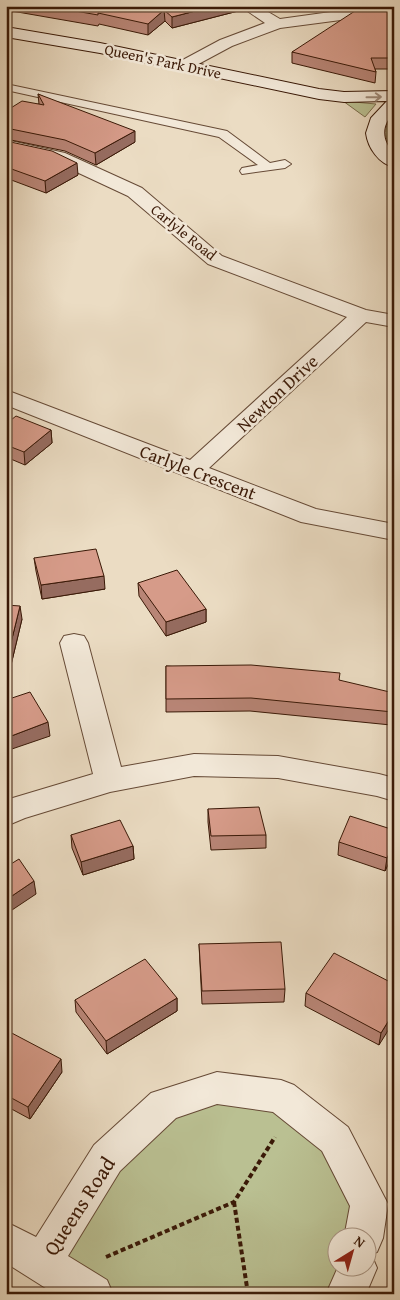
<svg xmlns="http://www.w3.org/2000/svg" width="400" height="1300" viewBox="0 0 400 1300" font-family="'Gentium Book Plus',serif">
<rect width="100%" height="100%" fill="#ebdcc3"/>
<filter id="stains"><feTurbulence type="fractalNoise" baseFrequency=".004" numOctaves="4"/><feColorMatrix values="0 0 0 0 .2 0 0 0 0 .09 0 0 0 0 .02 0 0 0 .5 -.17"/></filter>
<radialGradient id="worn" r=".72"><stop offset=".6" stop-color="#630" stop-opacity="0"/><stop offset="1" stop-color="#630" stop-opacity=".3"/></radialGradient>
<!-- green -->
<g fill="#bac092" stroke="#7a6c4c">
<polygon points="343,101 376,104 365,117"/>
<path d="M394,114V151C383,139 383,126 394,114Z"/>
<polygon points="281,1097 335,1139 363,1237 338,1238 338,1268 357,1268 346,1294 93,1294 42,1263 164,1105"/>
</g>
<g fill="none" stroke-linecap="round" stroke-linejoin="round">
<!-- lane casing -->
<g stroke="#664a36" stroke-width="2">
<polygon id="lane" points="6,84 227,131 270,163 285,160 291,164 285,168 242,174 240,171 242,168 258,165 219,137 6,90"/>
</g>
<!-- street casing -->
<g stroke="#664a36" stroke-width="2">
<g id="street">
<polygon points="240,6 258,6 280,19 374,6 394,6 394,13 280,28 232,46 191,68 179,68 177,65 179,62 220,40 265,23"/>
<polygon points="6,140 65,153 142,188 222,256 366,310 394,315 394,327 366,322 209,468 316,509 394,524 394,540 301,522 6,405 6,390 190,460 347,317 208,264 128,196 53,161 6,150"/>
<polygon points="74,634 84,636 88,643 121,767 194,754 278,756 379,774 394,778 394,801 377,796 278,778 194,776 110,792 25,818 6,826 6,800 93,774 60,643 64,636"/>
<polygon points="217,1072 281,1080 294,1085 348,1127 388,1204 383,1238 377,1252 371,1254 377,1268 366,1294 326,1294 338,1267 368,1268 368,1238 344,1238 350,1206 322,1151 273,1112 217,1104 176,1118 120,1171 68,1256 107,1280 113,1294 55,1294 6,1263 6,1222 36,1237 94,1145 151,1093"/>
</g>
</g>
<!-- secondary casing -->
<g stroke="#3a1907" stroke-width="2">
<path id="secondary" d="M6,27L100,43L319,89L344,92L394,91V113C381,125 381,140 394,153V167C379,164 368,148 366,133L371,118L387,101L344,102L319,99L100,53L6,37Z"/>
</g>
<!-- path -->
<g stroke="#3a1907" stroke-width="4" stroke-dasharray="5 3" stroke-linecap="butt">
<polyline points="234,1202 248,1294"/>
<polyline points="106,1257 234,1202 275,1137"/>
</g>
<!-- lane -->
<use href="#lane" fill="#f2e8d8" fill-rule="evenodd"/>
<!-- street -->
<use href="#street" fill="#f2e8d8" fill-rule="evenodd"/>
<!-- secondary -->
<use href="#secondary" fill="#f2e8d8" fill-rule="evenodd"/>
</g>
<!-- wall -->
<g fill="#b88576" stroke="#3a1907">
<polygon points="6,6 242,6 242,10 172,28 165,21 148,35 99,24 98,26 6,10"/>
<polygon points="394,6 394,69 375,69 376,72 375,83 292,63 292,52"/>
<polygon points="38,94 135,142 96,165 65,151 6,139 6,111 39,104"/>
<polygon points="6,141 78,175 46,193 6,178"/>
<polygon points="6,424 51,430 52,443 25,465 6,457"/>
<polygon points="34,558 105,589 42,599 36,571"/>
<polygon points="138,583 206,609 206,622 166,636 139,596"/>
<polygon points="6,605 22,619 11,665 6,664"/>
<polygon points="166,666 339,680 394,707 391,725 250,711 166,712"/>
<polygon points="208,809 266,835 266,848 211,850 208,822"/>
<polygon points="394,830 394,852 385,871 338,855 339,842"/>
<polygon points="71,835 133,846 134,859 83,875 72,848"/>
<polygon points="199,944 285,989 284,1002 202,1004"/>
<polygon points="394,984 379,1045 305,1006 306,993"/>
<polygon points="177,998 177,1011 107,1054 76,1012 75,1000"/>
<polygon points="6,1030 62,1072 30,1119 6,1106"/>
</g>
<!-- shaded-wall -->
<g fill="#966c60" stroke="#3a1907">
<polygon points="215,6 242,6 242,10 172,28 172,17"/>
<polygon points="164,10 165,21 148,35 148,24"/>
<polygon points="135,131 135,142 96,165 95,153"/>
<polygon points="77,163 78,175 46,193 45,181"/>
<polygon points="51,430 52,443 25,465 24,452"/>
<polygon points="104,576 105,589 42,599 41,585"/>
<polygon points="20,606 22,619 11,665 9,651"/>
<polygon points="206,609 206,622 166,636 166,622"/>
<polygon points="48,722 50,736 6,751 6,738"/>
<polygon points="394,843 394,852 385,871 387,858"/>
<polygon points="133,846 134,859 83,875 81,862"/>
<polygon points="34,881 36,894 6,914 6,900"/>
<polygon points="177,998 177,1011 107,1054 106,1041"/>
<polygon points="394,1012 394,1021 379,1045 381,1033"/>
<polygon points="61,1059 62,1072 30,1119 28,1107"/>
</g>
<!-- building -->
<g fill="#d69b89" stroke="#3a1907">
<polygon points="47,6 215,6 172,17 164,10 148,24 98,13 98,15"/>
<polygon points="380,6 394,6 394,58 371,58 376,72 292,52 358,9"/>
<polygon points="38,94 135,131 95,153 65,140 6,128 6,111 22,101 44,105"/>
<polygon points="6,141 52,151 77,163 45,181 6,167"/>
<polygon points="16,416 51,430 24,452 6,445 6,424"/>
<polygon points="96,549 104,576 41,585 34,558"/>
<polygon points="177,570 206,609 166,622 138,583"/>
<polygon points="6,605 20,606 9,651 6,651"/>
<polygon points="251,665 340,673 339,680 394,693 394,705 393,712 251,698 166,699 166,666"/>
<polygon points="30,692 48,722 6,738 6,700"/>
<polygon points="259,807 266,835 211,836 208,809"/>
<polygon points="350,816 394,830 394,843 387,858 339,842"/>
<polygon points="120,820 133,846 81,862 71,835"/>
<polygon points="19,859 34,881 6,900 6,867"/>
<polygon points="281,942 285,989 202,991 199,944"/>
<polygon points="334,953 394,984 394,1012 381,1033 306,993"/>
<polygon points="145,959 177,998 106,1041 75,1000"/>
<polygon points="6,1030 61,1059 28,1107 6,1095"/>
</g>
<!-- one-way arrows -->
<defs><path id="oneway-shaft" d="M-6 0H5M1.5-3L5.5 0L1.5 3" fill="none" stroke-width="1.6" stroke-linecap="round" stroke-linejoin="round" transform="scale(1.25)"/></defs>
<use stroke="#9f8b7a" href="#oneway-shaft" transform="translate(374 97) rotate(-1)"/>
<g text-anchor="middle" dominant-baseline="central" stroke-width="5" stroke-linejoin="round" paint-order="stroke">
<!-- far-street labels -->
<g font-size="15" fill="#3a1907" stroke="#f2e8d8">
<text transform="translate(163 61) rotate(12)">Queen's Park Drive</text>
<text transform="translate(184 232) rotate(39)">Carlyle Road</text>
</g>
<!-- street labels -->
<g font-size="18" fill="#3a1907" stroke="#f2e8d8">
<text transform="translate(277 393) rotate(-43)">Newton Drive</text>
<text transform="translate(198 472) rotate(21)">Carlyle Crescent</text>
</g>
<!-- near-street labels -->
<g font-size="21" fill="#3a1907" stroke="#f2e8d8">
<text transform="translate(79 1206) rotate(-57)">Queens Road</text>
</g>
</g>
<!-- margin -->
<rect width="400" height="1300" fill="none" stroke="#ebdcc3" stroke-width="25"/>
<rect x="8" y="8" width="385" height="1285" fill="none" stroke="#3a1907" stroke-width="2.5"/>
<rect x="12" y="12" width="375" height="1275" fill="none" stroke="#3a1907"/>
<!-- north arrow -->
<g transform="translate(352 1252) rotate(37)"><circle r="24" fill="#f2e8d8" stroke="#a89584"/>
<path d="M0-4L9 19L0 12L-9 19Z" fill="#8f2418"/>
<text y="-8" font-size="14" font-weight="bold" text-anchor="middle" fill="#3a1907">N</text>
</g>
<rect width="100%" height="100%" filter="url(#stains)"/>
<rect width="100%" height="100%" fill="url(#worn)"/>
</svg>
